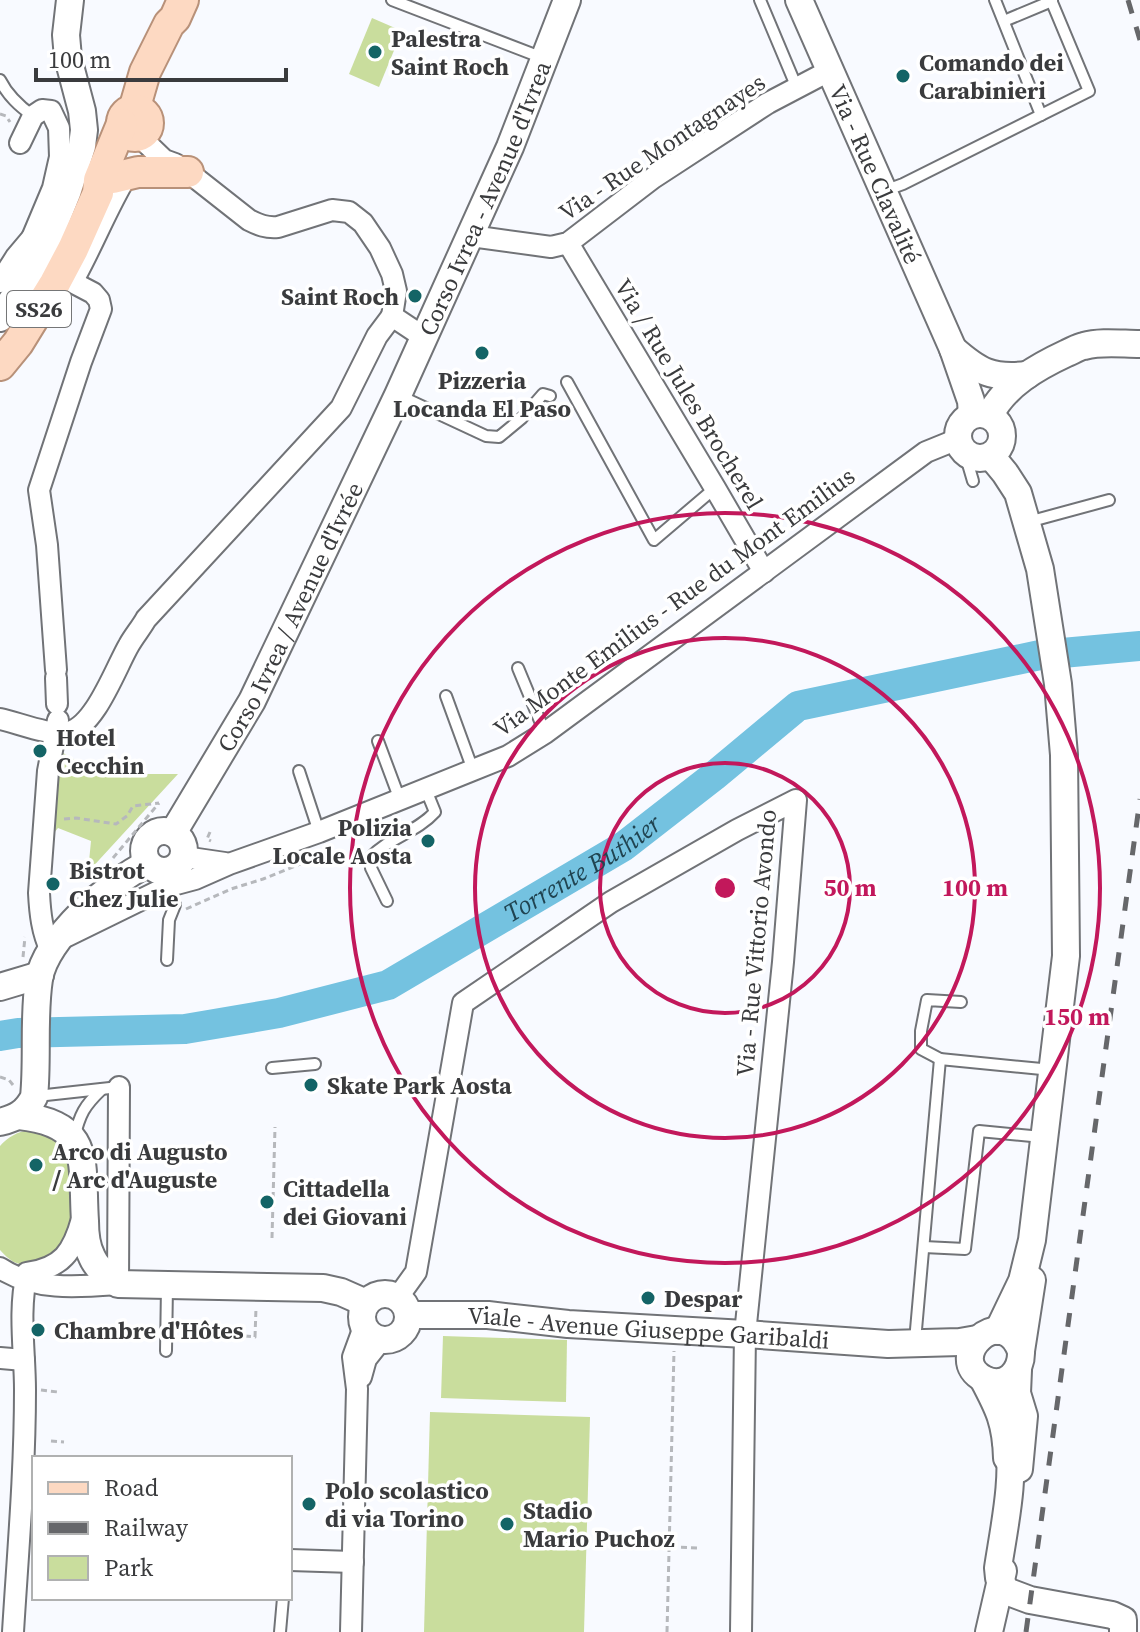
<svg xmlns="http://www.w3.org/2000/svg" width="1140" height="1632" viewBox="0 0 1140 1632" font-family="'Source Serif 4',serif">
<rect width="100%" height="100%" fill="#f8faff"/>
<!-- green -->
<g fill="#c9dd9d">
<polygon points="372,18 402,31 379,87 349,74"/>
<polygon points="49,745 100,774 178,774 88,872 91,841 58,828 53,834"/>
<path d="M29,1130L52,1134L71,1153L73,1228L55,1258C30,1265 19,1272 0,1250V1146C8,1137 17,1132 29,1130Z"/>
<polygon points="443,1336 567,1340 566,1402 441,1398"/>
<polygon points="430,1412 590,1417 584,1632 424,1632"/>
</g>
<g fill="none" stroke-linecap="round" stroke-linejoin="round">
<!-- river -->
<path stroke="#74c2e0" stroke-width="30" id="s1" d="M0,1036L18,1033L185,1029L279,1013L388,985L624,846L714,776L798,706L1040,655L1140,646"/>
<!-- lane casing -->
<g stroke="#717377" stroke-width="14">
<g id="lane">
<polyline points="392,0 543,58"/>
<polyline points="760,0 797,88"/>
<polyline points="995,0 1041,115"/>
<polyline points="1004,21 1052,1"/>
<path d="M0,80C8,96 19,106 33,116"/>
<polyline points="884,191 903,184 1089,91 1051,0"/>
<polyline points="567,382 654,540 715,488"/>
<polyline points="398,395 486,436 499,437 522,418 543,394 550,396"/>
<polyline points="970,456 968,464 973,481"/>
<polyline points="1028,522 1109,500"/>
<polyline points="518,668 545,733"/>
<polyline points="446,696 473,770"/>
<polyline points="378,741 400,800"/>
<polyline points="299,771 319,832"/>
<path d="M387,901L371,868L370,858C388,838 417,832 435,812L426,790"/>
<polyline points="167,960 169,920 175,905 169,886"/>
<polyline points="940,1059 921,1049 921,1031 927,1000 961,1002"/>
<polyline points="272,1068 315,1064"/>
<polyline points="37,1096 119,1087"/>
<path d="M74,1138C80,1114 84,1106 102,1089"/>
<polyline points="924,1247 965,1249 979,1131 1042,1137"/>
<polyline points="915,1341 940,1059 1052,1070"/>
<polyline points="166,1351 167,1286"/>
<polyline points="280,1632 283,1598"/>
</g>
</g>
<!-- street casing -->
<g stroke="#717377" stroke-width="24">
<g id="street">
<path d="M138,135L164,160L175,164L188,172L249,220C259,225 266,228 278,227L332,210L349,212L363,223L380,248L392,274L396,291L392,316"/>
<polyline points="20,143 33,116 42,110 51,111 59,128 60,157 53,188 32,238"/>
<polyline points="471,236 551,247 568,243 653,178 768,103 829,71"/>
<polyline points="568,243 715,488 764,572"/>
<path d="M76,275C94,242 108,206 127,175"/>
<polyline points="0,282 16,257 32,238 43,243"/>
<polyline points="392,316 425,338"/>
<polyline points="56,670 47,545 39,490 81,362 101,309 99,300 93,293 72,282"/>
<polyline points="56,678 57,704"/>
<path d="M0,719C19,723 49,736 68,732C95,727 116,667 129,645C134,636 141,628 146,619L341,408L377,336L392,316"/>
<polyline points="184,857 225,863"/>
<polyline points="67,936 169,886 195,879 229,864 319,832 473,770 508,756 545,733 926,452 958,439"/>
<path d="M51,951C42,932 40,913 39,893L48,771L58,720"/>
<path d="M0,1268C35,1291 78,1287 118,1284L119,1087"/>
<polyline points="398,1297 416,1272 463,1003 611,902 737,830 796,800 783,962 745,1334 741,1632"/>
<polyline points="0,1358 24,1360"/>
<polyline points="361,1377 366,1359 381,1340"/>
<polyline points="290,1560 353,1562"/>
<path d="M13,1632C18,1551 25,1471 25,1390C25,1352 18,1311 27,1273C62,1268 73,1252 82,1219"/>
<polyline points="351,1632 357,1389 353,1357 364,1327"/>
</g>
</g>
<!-- secondary casing -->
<g stroke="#717377" stroke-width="30">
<g id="secondary">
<path id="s2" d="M799,0L953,349L971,401L972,415"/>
<polyline points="0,318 35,266 46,245 67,193 82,146 84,130 82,111 68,58 66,35 70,0"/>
<path d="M953,349C979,372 992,379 1027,375"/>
<circle cx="980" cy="436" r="22"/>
<path d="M990,415C1005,385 1037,367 1067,353C1072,351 1078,347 1084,346C1101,341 1122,344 1140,344"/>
<polyline points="991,456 1005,473 1018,493 1040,569 1058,684 1064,755 1066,956 1032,1240 1022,1281 998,1331"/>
<circle cx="164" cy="851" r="20"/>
<path id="s3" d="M173,833L252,701L398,395L510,147L567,0"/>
<polyline points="0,987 40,975"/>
<path d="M19,1116C94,1124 81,1162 85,1221C85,1233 86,1246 92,1257C97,1269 108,1276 118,1284L323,1288L341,1292L366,1303"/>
<path d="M0,1122C16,1118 26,1113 34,1097C38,1058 33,1018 39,979C46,938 111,881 147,864"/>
<circle cx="385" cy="1317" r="23"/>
<path id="s4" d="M409,1315H488L568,1324L745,1334L888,1344L960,1342L977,1339"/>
<path d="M1021,1351C1002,1300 943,1358 984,1379C1006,1390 1022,1371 1021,1351L1032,1280"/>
<polyline points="1018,1370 1017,1393 1024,1416 1019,1469"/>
<path d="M983,1379C999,1409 1006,1423 1007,1458"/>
<path d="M1006,1442C1018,1465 1002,1539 998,1568L999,1578L1006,1591L1030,1600L1112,1615L1123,1620V1632"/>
<polyline points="989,1632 1003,1571"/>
</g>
</g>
<!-- primary casing -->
<g stroke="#b89179" stroke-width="34">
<g id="primary">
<polyline points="134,110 145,72 169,24 175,18 183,0"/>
<circle cx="135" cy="123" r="13"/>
<polyline points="113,178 138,172 188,172"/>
<polyline points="0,365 18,343 55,283 73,249 98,193 99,180 122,124"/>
</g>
</g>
<!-- path -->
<g stroke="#b6b8bc" stroke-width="3" stroke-dasharray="6 4" stroke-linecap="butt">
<polyline points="0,114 6,116 10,122"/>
<polyline points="64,819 76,818 116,824 127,816 133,806 159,803"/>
<polyline points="210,832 207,839 211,841"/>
<polyline points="113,858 159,803"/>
<polyline points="186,909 231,889 263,879 318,857"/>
<polyline points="23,957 25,937"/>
<polyline points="0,1077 9,1080 13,1085"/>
<polyline points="272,1238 275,1127"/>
<polyline points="245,1336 255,1337 256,1308"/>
<polyline points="41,1390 58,1392"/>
<polyline points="51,1441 64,1442"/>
<polyline points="671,1547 700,1548"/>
<polyline points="667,1632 674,1351"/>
</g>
<!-- lane -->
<use href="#lane" stroke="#fff" stroke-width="10"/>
<!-- street -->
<use href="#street" stroke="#fff" stroke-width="20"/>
<!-- secondary -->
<use href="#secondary" stroke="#fff" stroke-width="26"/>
<!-- primary -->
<use href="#primary" stroke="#fdd9c2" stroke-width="30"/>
<!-- rail -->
<g stroke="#66676a" stroke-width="5" stroke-dasharray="14 14" stroke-linecap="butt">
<polyline points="1128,0 1140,40"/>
<polyline points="1026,1632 1140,799"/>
</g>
</g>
<!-- distance rings -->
<g fill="none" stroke="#c2185b" stroke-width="4">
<circle cx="725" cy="888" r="125"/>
<circle cx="725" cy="888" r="250"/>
<circle cx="725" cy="888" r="375"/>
</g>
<!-- markers -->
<g fill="#146466" stroke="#fff" stroke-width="3">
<circle cx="375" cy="52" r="8"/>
<circle cx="903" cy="76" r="8"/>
<circle cx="415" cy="296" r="8"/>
<circle cx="482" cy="353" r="8"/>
<circle cx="40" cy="751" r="8"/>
<circle cx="428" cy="841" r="8"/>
<circle cx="53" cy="884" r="8"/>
<circle cx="311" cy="1085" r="8"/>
<circle cx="36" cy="1165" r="8"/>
<circle cx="267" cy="1202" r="8"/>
<circle cx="648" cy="1298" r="8"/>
<circle cx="38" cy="1330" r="8"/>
<circle cx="309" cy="1504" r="8"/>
<circle cx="507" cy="1524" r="8"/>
</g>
<g text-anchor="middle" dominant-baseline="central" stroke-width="7" stroke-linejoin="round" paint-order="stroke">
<!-- shield labels -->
<rect fill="#fff" stroke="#757677" stroke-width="2" x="7" y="291" width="64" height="36" rx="6"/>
<g font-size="22" font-weight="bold" fill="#3a3b3d">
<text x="39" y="309">SS26</text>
</g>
<!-- poi labels -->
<g font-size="24" font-weight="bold" fill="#3a3b3d" stroke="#fff" text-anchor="start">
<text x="391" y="38">Palestra<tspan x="391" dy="28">Saint Roch</tspan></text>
<text x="919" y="62">Comando dei<tspan x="919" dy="28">Carabinieri</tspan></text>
<text x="399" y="296" text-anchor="end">Saint Roch</text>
<text x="482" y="380" text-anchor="middle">Pizzeria<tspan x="482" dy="28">Locanda El Paso</tspan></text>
<text x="56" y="737">Hotel<tspan x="56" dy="28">Cecchin</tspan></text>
<text x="412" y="827" text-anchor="end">Polizia<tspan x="412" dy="28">Locale Aosta</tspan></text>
<text x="69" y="870">Bistrot<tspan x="69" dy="28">Chez Julie</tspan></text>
<text x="327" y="1085">Skate Park Aosta</text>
<text x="52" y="1151">Arco di Augusto<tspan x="52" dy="28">/ Arc d'Auguste</tspan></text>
<text x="283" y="1188">Cittadella<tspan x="283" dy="28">dei Giovani</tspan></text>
<text x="664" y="1298">Despar</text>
<text x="54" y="1330">Chambre d'Hôtes</text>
<text x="325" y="1490">Polo scolastico<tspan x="325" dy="28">di via Torino</tspan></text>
<text x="523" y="1510">Stadio<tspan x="523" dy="28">Mario Puchoz</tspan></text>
</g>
<!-- street labels -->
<g font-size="24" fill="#3a3b3d" stroke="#fff">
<text transform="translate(662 147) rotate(-34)">Via - Rue Montagnayes</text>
<text stroke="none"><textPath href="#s2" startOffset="190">Via - Rue Clavalité</textPath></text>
<text stroke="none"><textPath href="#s3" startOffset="708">Corso Ivrea - Avenue d'Ivrea</textPath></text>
<text transform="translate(689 394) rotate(59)">Via / Rue Jules Brocherel</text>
<text transform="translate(674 602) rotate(-36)">Via Monte Emilius - Rue du Mont Emilius</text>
<text stroke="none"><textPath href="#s3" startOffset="246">Corso Ivrea / Avenue d'Ivrée</textPath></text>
<text transform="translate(756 943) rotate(-85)">Via - Rue Vittorio Avondo</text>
<text stroke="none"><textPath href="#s4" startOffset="240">Viale - Avenue Giuseppe Garibaldi</textPath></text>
</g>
<!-- water labels -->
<g font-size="26" font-style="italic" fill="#204451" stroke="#fff">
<text stroke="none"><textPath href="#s1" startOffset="620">Torrente Buthier</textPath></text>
</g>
</g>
<circle cx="725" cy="888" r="12" fill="#c2185b" stroke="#fff" stroke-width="4"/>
<g font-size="24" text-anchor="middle" font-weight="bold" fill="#c2185b" stroke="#fff" stroke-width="7" stroke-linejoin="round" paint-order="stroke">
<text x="850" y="896">50 m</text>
<text x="975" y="896">100 m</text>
<text x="1077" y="1025">150 m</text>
</g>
<!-- legend -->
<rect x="32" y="1456" width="260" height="144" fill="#ffffff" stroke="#b0b1b1" stroke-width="2"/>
<rect x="48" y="1482" width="40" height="12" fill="#fdd9c2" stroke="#b0b1b1" stroke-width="2"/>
<text x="104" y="1496" font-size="24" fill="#3a3b3d">Road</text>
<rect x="48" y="1522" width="40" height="12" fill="#66676a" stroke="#b0b1b1" stroke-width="2"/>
<text x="104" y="1536" font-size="24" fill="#3a3b3d">Railway</text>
<rect x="48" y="1556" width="40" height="24" fill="#c9dd9d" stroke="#b0b1b1" stroke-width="2"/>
<text x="104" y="1576" font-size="24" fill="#3a3b3d">Park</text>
<!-- scale -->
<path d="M36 68v12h250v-12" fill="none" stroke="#3a3b3d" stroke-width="4"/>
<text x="48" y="68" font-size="24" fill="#3a3b3d" stroke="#ffffff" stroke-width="6" paint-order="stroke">100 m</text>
</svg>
